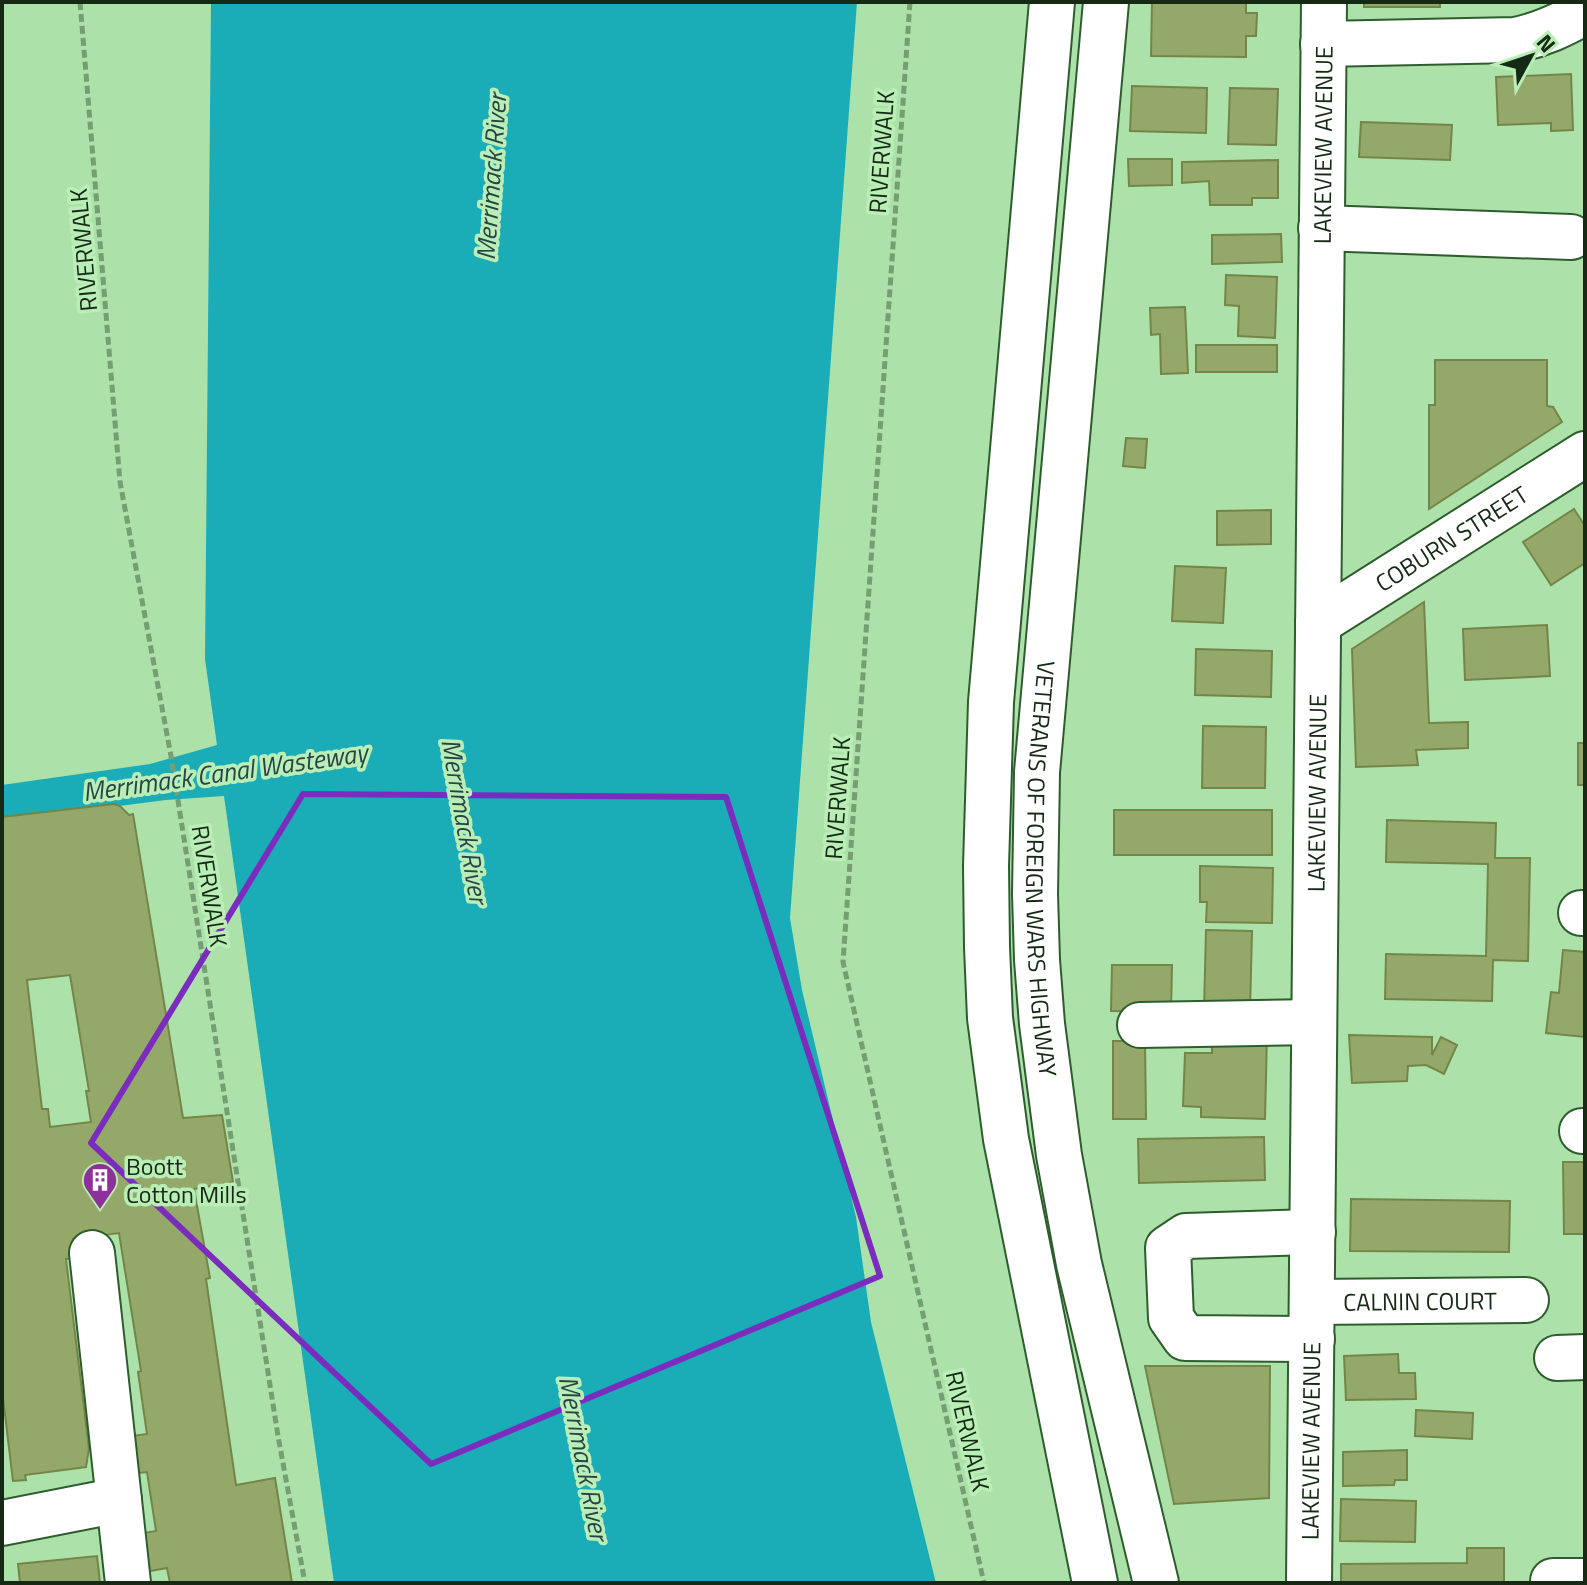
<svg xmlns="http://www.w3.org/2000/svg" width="1587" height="1585" viewBox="0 0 1587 1585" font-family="'Titillium Web',sans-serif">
<rect width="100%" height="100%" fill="#ade1aa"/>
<!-- water -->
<polygon fill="#1aadb8" points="211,2 857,2 790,918 802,990 856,1217 871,1322 936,1583 334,1583 224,796 166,800 2,821 2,785 150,764 217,745 205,659"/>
<!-- building -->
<g fill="#94a969" stroke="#738647" stroke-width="2" fill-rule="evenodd">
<polygon points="1152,2 1246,3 1246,13 1257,13 1256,36 1246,36 1246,57 1151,56"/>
<rect x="1364" y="2" width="76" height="5"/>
<polygon points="1571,74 1573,130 1551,131 1551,123 1498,125 1496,77"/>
<polygon points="1132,86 1207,88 1206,133 1130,131"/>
<polygon points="1230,88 1278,89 1276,145 1228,144"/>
<polygon points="1361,122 1452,125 1450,160 1359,157"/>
<polygon points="1128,159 1172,159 1172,185 1129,186"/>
<polygon points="1278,160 1278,198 1252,198 1252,205 1210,205 1209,181 1182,183 1182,162"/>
<polygon points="1281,234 1282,262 1212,264 1212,235"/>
<polygon points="1226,275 1277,277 1275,338 1238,336 1239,306 1225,305"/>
<polygon points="1185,307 1188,373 1161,374 1160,334 1151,335 1150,308"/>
<rect x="1196" y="345" width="81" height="27"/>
<polygon points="1435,360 1547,360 1547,406 1553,407 1562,422 1429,509 1429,405 1435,405"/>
<polygon points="1126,438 1147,439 1145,468 1123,466"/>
<polygon points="1574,509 1585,526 1585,563 1551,585 1523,542"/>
<polygon points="1271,510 1271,544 1217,545 1217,511"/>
<polygon points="1175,566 1226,568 1223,623 1172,621"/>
<polygon points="1424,602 1429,723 1468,722 1468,748 1416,750 1418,765 1356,767 1352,649"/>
<polygon points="1547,625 1550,676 1465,680 1463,629"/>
<polygon points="1196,649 1272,651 1271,697 1195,695"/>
<polygon points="1203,726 1266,727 1265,788 1202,788"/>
<rect x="1578" y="743" width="7" height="42"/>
<path d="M114,804L120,806L129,815L133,814L183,1118L222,1115L233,1182L194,1189L210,1278L206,1279L236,1485L275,1478L292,1583H170L167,1568L139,1573L132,1535L156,1531L147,1472L123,1475L118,1438L147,1434L138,1372L141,1371L119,1233L73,1239L76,1258L66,1259L89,1449L86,1467L25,1475L26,1480L13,1481L2,1390V817ZM70,975L89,1091H86L91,1122L50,1127L48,1109H42L27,980Z"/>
<rect x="1114" y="810" width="158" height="45"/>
<polygon points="1387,820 1496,823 1495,858 1530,858 1528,961 1493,960 1492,1001 1385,999 1386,954 1486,956 1488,864 1386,862"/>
<polygon points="1200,866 1273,868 1272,923 1206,922 1207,902 1200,902"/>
<polygon points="1206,930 1252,931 1250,1012 1204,1011"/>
<polygon points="1563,950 1585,952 1585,1037 1546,1033 1551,992 1559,993"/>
<polygon points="1112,965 1172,965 1171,1012 1111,1011"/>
<polygon points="1212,1033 1267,1034 1265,1119 1201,1117 1201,1107 1183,1106 1185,1053 1212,1053"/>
<polygon points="1349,1035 1432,1037 1432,1055 1441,1037 1457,1045 1444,1074 1426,1065 1408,1066 1407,1081 1352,1083"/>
<polygon points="1113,1041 1145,1041 1146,1119 1113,1119"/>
<polygon points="1264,1137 1265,1180 1139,1183 1138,1139"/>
<polygon points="1563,1162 1585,1162 1585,1234 1564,1234"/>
<polygon points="1351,1199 1510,1201 1509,1252 1350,1251"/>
<polygon points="1398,1354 1399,1373 1415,1373 1416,1399 1346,1400 1344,1356"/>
<polygon points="1145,1366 1270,1366 1269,1498 1174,1504"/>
<polygon points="1416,1410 1473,1413 1472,1439 1415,1436"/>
<polygon points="1407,1450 1407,1480 1395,1480 1394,1485 1343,1486 1343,1452"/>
<polygon points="1341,1499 1416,1501 1415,1542 1340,1541"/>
<polygon points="1467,1548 1504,1548 1504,1583 1341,1583 1341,1564 1467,1563"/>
<polygon points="97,1556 100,1583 20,1583 18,1564"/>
</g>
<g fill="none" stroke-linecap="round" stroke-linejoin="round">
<!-- minor casing -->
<g stroke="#2e5d2d" stroke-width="48">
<g id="minor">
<path d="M1323,44L1515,40C1541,35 1562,25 1585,12"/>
<polyline points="1321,228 1571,237"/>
<path id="s1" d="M1318,623L1585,454"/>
<polyline points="1581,913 1585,913"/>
<polyline points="1140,1025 1314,1022"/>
<polyline points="1582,1131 1585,1131"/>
<polyline points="92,1253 128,1583"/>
<path id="s2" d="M1312,1302L1526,1300"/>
<polyline points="1312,1339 1185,1338 1171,1318 1168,1248 1186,1236 1313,1232"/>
<polyline points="1557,1358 1585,1357"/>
<polyline points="2,1523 119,1500"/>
<polyline points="1553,1581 1585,1581"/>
</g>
</g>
<!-- major casing -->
<g stroke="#2e5d2d" stroke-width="48">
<g id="major">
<polyline points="1052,2 991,702 986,866 987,947 990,1018 1006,1139 1095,1583"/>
<path id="s3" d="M1106,2L1037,772L1035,894L1037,960L1042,1024L1059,1155L1079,1264L1156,1583"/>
<path id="s4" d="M1309,1583L1324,2"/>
</g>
</g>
<!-- path -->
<g stroke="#769e73" stroke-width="5" stroke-dasharray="8 4" stroke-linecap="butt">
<polyline points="80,2 120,482 171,756 278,1436 305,1583"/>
<polyline points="910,2 843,962 984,1583"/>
</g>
<!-- minor -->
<use href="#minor" stroke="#fff" stroke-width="44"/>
<!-- major -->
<use href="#major" stroke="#fff" stroke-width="44"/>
</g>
<!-- marked area -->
<path fill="none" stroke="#7b2cbf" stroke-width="6" stroke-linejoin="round" d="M303,794L726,797L880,1276L431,1464L91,1143Z"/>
<!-- icons -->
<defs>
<g id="building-pin" transform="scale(1.8)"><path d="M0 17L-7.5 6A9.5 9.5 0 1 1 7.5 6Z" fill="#8e3099" stroke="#baeeb7"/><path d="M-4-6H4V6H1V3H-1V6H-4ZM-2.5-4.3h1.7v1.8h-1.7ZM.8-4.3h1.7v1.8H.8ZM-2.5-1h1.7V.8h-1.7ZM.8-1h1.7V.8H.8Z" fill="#fff"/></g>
</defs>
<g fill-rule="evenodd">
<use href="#building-pin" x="100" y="1180"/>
</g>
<g text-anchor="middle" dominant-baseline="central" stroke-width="7" stroke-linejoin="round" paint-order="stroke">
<!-- street labels -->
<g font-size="24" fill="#152914" stroke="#baeeb7">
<text stroke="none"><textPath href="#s4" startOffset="1438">LAKEVIEW AVENUE</textPath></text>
<text transform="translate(881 152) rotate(-86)">RIVERWALK</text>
<text transform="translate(83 250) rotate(-95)">RIVERWALK</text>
<text stroke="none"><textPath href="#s1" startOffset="158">COBURN STREET</textPath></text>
<text stroke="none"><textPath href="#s4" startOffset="790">LAKEVIEW AVENUE</textPath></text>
<text transform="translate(837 798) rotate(-86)">RIVERWALK</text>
<text stroke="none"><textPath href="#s3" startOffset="870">VETERANS OF FOREIGN WARS HIGHWAY</textPath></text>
<text transform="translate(210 886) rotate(81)">RIVERWALK</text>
<text stroke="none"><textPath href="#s2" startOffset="108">CALNIN COURT</textPath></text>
<text transform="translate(968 1431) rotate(77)">RIVERWALK</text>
<text stroke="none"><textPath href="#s4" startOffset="142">LAKEVIEW AVENUE</textPath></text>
</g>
<!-- poi labels -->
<g font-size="24" fill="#152914" stroke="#baeeb7" text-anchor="start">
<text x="126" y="1166">Boott<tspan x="126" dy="28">Cotton Mills</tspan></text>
</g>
<!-- water labels -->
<g font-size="26" font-style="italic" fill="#284447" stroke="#baeeb7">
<text transform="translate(491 177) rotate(-86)">Merrimack River</text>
<text transform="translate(225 772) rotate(-8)">Merrimack Canal Wasteway</text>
<text transform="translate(465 821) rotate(80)">Merrimack River</text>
<text transform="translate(584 1458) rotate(79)">Merrimack River</text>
</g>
</g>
<!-- border -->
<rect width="1587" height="1585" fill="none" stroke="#152914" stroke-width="8"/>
<!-- north arrow -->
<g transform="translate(1531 56) rotate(50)" stroke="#baeeb7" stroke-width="6" paint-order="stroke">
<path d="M0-6L14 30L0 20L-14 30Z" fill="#152914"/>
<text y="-12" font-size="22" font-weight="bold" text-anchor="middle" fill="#152914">N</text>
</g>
</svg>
